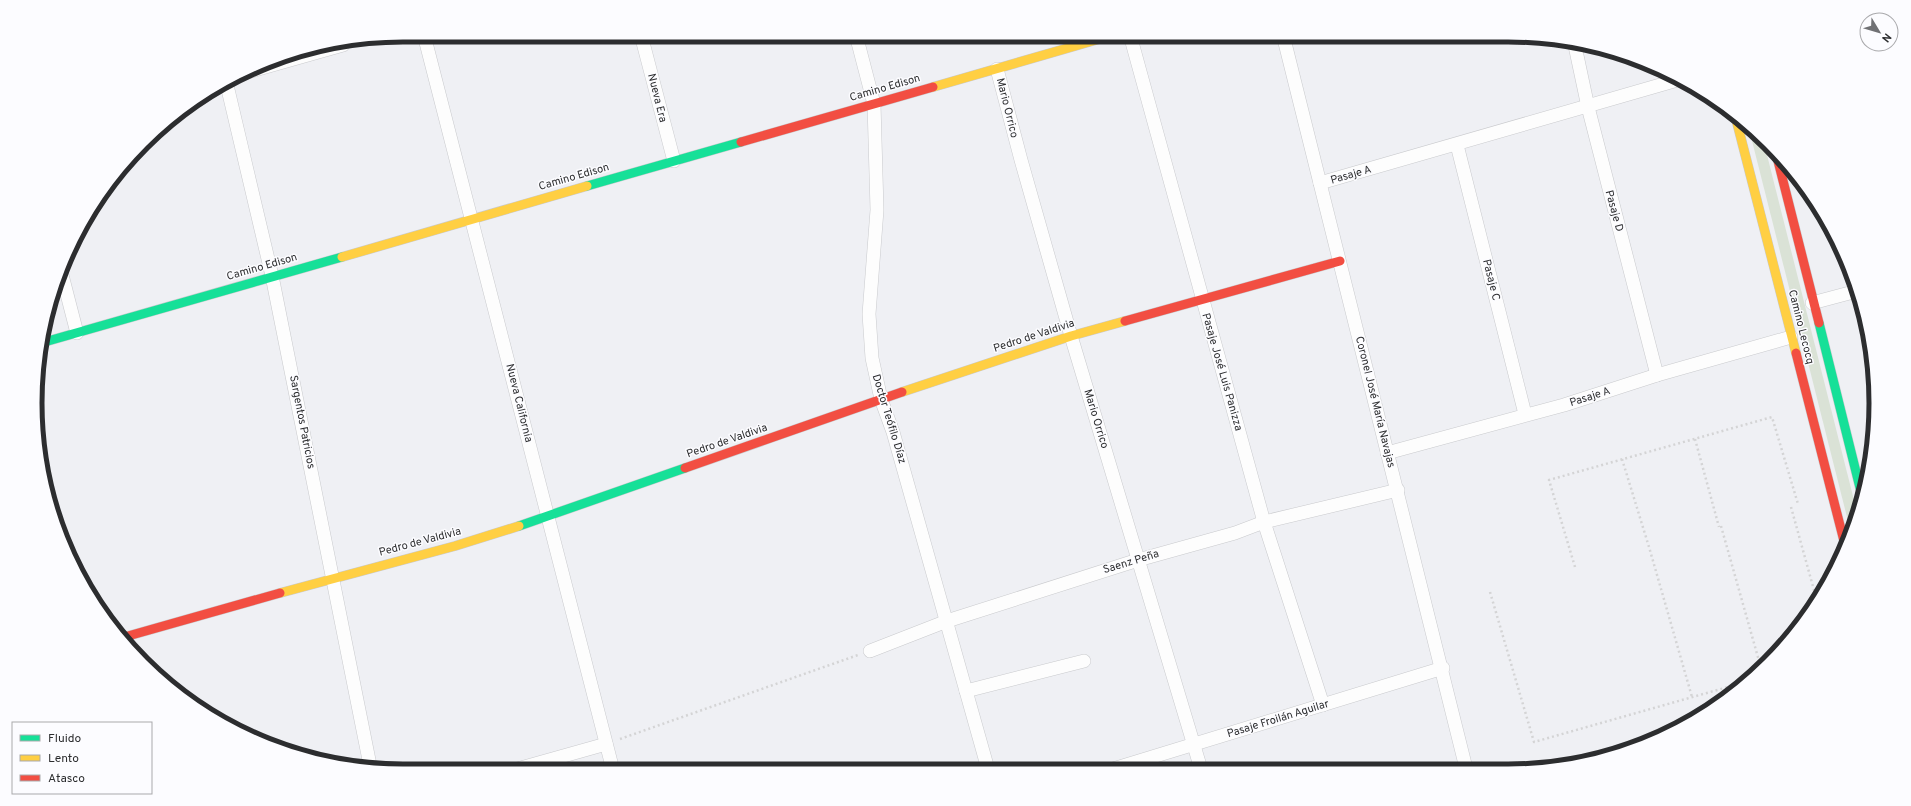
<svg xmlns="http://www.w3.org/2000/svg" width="1911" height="806" viewBox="0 0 1911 806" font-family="Overpass,sans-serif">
<rect width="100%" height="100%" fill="#eff0f4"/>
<!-- green -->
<polygon fill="#dae2d6" points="1748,125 1763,139 1858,516 1851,533"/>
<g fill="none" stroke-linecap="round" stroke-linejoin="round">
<!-- street casing -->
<g stroke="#c9cacd" stroke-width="14">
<g id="street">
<polyline points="424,35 613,770"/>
<polyline points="641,35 674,161"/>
<polyline points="856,35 874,104 877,210 869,314 872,358 881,399 893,432 988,769"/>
<polyline points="1130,35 1264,522 1323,705"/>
<polyline points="1283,35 1466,768"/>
<polyline points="1575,46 1588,107 1657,375"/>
<polyline points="997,69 1021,160 1071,336 1201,769"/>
<polyline points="241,74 343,45"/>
<polyline points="226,81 272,276 370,765"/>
<polyline points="1457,145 1525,414"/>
<polyline points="1320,183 1681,79"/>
<polyline points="61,271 77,333"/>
<polyline points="1812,303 1857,291"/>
<polyline points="1387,453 1564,405 1657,375 1791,337"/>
<polyline points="870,651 947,621 1138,560 1235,533 1264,522 1398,490"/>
<polyline points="966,691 1084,661"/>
<polyline points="1113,769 1443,668"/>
<polyline points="510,771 606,744"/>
</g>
</g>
<!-- fast casing -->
<g stroke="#c9cacd" stroke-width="10">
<g id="fast">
<polyline points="587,186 741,142"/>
<polyline points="1819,323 1862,496"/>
<polyline points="41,343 342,257"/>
<polyline points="519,526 685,468"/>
</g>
</g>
<!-- slow casing -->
<g stroke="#c9cacd" stroke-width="10">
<g id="slow">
<polyline points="933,87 1113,35"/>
<polyline points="1735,115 1796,353"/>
<polyline points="342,257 587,186"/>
<polyline points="902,392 1071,336 1125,321"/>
<polyline points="280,593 455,546 519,526"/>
</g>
</g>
<!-- jam casing -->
<g stroke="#c9cacd" stroke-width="10">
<g id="jam">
<polyline points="741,142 933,87"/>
<polyline points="1776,153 1819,323"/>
<polyline points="1125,321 1340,261"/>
<polyline points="1796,353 1845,545"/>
<polyline points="685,468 902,392"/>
<polyline points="121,638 280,593"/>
</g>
</g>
<!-- path -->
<g stroke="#d4d4d5" stroke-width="2.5" stroke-dasharray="2 3" stroke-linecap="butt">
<polyline points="1695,439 1719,527"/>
<polyline points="1622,459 1649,547 1692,697"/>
<polyline points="1791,507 1817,601"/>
<polyline points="1721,526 1761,668"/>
<polyline points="1575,567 1549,480 1772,417 1798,504"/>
<polyline points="1490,592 1534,742 1749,681"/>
<polyline points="620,739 858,655"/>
</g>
<!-- street -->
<use href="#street" stroke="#fdfdfd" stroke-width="13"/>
<!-- fast -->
<use href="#fast" stroke="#16e098" stroke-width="9"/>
<!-- slow -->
<use href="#slow" stroke="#ffcf43" stroke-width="9"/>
<!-- jam -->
<use href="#jam" stroke="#f24e42" stroke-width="9"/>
</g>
<g text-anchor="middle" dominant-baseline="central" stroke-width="3" stroke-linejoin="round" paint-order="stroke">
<!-- street labels -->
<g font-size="11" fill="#2c2d2f" stroke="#fcfcff">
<text transform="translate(885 88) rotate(-16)">Camino Edison</text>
<text transform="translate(657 98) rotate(76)">Nueva Era</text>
<text transform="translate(1007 108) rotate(76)">Mario Orrico</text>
<text transform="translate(1351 175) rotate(-16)">Pasaje A</text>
<text transform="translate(574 177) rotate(-16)">Camino Edison</text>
<text transform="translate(1614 211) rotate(75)">Pasaje D</text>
<text transform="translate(262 267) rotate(-16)">Camino Edison</text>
<text transform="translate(1491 280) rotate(76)">Pasaje C</text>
<text transform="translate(1801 327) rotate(76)">Camino Lecocq</text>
<text transform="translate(1034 336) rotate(-18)">Pedro de Valdivia</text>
<text transform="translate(1222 372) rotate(74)">Pasaje José Luis Panizza</text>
<text transform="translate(1590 397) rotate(-18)">Pasaje A</text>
<text transform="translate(1375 402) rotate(76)">Coronel José María Navajas</text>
<text transform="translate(519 403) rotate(76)">Nueva California</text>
<text transform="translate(889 419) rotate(73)">Doctor Teófilo Díaz</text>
<text transform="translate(1096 419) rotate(73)">Mario Orrico</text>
<text transform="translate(302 422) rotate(79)">Sargentos Patricios</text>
<text transform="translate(727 441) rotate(-19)">Pedro de Valdivia</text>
<text transform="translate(420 542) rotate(-15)">Pedro de Valdivia</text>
<text transform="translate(1131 562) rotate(-17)">Saenz Peña</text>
<text transform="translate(1278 719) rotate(-17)">Pasaje Froilán Aguilar</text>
</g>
</g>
<!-- crop -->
<path d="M0 0H1911V806H0ZM403 42H1508A361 361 0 0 1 1869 403V403A361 361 0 0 1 1508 764H403A361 361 0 0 1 42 403V403A361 361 0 0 1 403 42Z" fill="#fcfcff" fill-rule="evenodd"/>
<path fill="none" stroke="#2c2d2f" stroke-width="5" d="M403 42H1508A361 361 0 0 1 1869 403V403A361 361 0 0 1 1508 764H403A361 361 0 0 1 42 403V403A361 361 0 0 1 403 42Z"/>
<!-- legend -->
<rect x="12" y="722" width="140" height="72" fill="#fcfcff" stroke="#a9a9ac"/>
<rect x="20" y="735" width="20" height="6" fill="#16e098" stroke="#a9a9ac"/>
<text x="48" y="742" font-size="12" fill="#2c2d2f">Fluido</text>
<rect x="20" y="755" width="20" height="6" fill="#ffcf43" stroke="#a9a9ac"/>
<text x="48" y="762" font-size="12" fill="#2c2d2f">Lento</text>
<rect x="20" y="775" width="20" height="6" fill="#f24e42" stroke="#a9a9ac"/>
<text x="48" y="782" font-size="12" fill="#2c2d2f">Atasco</text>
<!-- north arrow -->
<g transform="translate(1879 32) rotate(128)"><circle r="19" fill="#fcfcff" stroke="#a9a9ac"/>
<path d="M0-3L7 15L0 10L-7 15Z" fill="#707174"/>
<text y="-6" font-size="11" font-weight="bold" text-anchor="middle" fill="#2c2d2f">N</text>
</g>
</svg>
